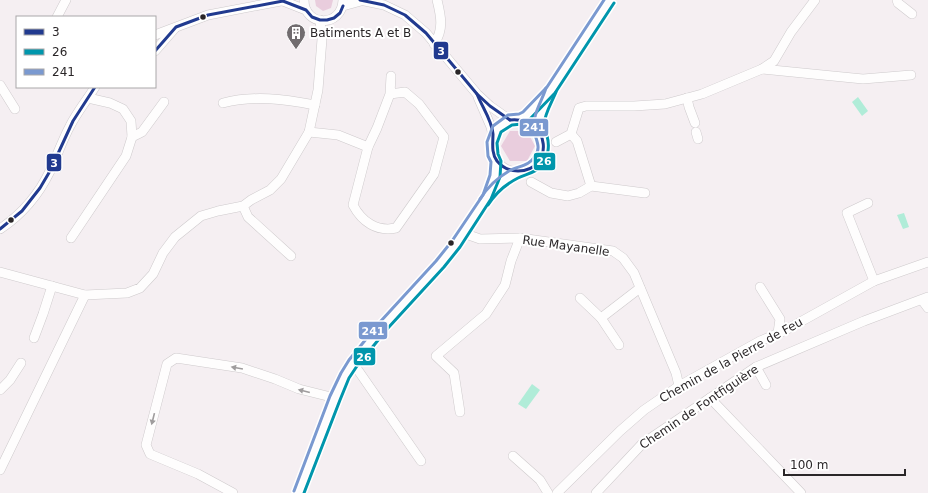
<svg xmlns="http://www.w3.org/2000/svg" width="928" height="493" viewBox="0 0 928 493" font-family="'DejaVu Sans',sans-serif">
<rect width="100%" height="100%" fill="#f5eff2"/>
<!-- green -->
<g fill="#e9cddd">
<polygon points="315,0 333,0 331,8 323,11 316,6"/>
<polygon points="510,131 527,131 535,146 527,161 510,161 501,146"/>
</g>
<!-- water -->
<g fill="#b0ecd8">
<polygon points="858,97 868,111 862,116 852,102"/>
<polygon points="904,213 909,227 903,229 897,215"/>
<polygon points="532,384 540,390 526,409 518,404"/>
</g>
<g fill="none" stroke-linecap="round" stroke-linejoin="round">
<!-- minor casing -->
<g stroke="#cecacc" stroke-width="10">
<g id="minor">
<path d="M304,0C304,27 342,28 343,0"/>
<polyline points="360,0 384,5 405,15 426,33 477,94 490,106 510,120"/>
<polyline points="897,0 898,3 912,14"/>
<polyline points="283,1 306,10"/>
<polyline points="343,6 361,1"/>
<polyline points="57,17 66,0"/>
<polyline points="155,35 208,15 286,0"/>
<path d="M434,44C444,30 441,16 437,0"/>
<polyline points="155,51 175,28"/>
<polyline points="762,69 863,79 911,75"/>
<polyline points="0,85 15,109"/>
<path d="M390,94L405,92L419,104L444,137L434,174L396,228C377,232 362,222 353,205L368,147L377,128L390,94L391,76"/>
<polyline points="478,97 491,127 493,136"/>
<polyline points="687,98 689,107 695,123"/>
<path d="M223,103C254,95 284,99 315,105"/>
<polyline points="521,119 526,116 551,90 610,0"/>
<circle cx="518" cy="146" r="26"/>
<polyline points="538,129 541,118 551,91"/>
<polyline points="309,132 338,135 368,147"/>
<polyline points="696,132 698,139"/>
<polyline points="571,134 577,141 591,186"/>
<polyline points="132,137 142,132 164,102"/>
<polyline points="556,142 571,134 579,108 586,106 634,106 665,104 702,94 762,69 774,61 791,32 815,0"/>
<polyline points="531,182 551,193 568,196 579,193 591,186 645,193"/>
<polyline points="490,195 509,177 518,172"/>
<polyline points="868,203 847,213 874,281"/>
<polyline points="243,206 248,217 291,256"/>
<path d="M0,229C21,215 39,194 50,171C57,156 62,141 70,126C77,112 87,100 95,87"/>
<polyline points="463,233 480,239 520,238 613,251 623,258 634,273 676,373 679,386"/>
<polyline points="71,238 126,156 132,137 131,121 123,109 110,103 88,98"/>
<polyline points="0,272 85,295 127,293 140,288 153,274 163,253 175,237 201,216 218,211 243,206 251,200 270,190 281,179 309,132 318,90 322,39 320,20"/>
<polyline points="760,287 780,319 778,333"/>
<polyline points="580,298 601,318 619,345"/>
<polyline points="922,300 928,308"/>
<polyline points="601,318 640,288"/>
<polyline points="34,338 43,314 52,286"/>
<polyline points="353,363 421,461"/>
<polyline points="756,367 766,385"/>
<polyline points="0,390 10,380 21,363"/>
<polyline points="710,398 801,493"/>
<polyline points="460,412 454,373 436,356 486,314 505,285 511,261 520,238"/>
<polyline points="513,456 540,480 548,493"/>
<polyline points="0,470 85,295"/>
<polyline points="233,493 198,474 150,454 146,445 167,364 176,358 242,368 275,379 299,389 335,398"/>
<polyline points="299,493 345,376 359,355 440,264 456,244 487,197 495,176 496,161"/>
<polyline points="557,493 620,431 644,410 679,386 760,341 784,331 874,281 928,262"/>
<polyline points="596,493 642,444 756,367 864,321 928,297"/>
</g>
</g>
<!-- minor -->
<use href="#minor" stroke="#fefdfd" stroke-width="9"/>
<!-- bus-1 casing -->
<g stroke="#fff" stroke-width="6">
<g id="bus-1">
<polyline points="360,0 384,5 405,15 426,33 477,94 490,106 510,120"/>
<polyline points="155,51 176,27 208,15 283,1 306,10 312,17 320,20 327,20 334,18 340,13 343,6"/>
<path d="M477,94C482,107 492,120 493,134C493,143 491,153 497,161C502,167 510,171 518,171C554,171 552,116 510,120"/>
<polyline points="0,229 22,211 40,188 50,171 73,121 95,87"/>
</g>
</g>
<!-- bus-2 casing -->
<g stroke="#fff" stroke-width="6">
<g id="bus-2">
<path d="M488,205C495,194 506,184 518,178C526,174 536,173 542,165C548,157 550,146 547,136C545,131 544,128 544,124C545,113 552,102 556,92"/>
<polyline points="304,493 340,400 349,378 357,366 388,328 444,267 460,247 491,199 500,177 501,161 498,154 497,143 501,132 512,125 522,124 529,120 555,93 614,3"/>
</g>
</g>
<!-- bus-3 casing -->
<g stroke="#fff" stroke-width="6">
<g id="bus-3">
<path d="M480,199C487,188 497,178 509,171C518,166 530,166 535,156C542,147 535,139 534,130C532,115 542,101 546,88"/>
<polyline points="294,491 330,396 341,373 349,360 380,322 436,261 452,241 483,195 490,175 491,162 488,156 487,142 493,126 508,115 519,114 523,112 547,87 604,0"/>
</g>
</g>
<!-- bus-1 -->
<use href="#bus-1" stroke="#213a8f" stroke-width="3"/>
<!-- bus-2 -->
<use href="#bus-2" stroke="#0096ac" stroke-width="3"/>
<!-- bus-3 -->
<use href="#bus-3" stroke="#7a99d0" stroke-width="3"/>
</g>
<!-- one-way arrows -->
<defs><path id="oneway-solid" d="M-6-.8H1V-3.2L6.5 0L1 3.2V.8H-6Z"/></defs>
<g fill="#9f9c9d">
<use href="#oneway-solid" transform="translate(237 368) rotate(-170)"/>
<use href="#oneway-solid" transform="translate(304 391) rotate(-166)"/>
<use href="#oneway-solid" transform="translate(153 419) rotate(104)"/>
</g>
<!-- icons -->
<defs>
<g id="building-pin" transform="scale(1)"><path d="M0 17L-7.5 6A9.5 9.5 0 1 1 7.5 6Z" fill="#716c6f" stroke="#fff"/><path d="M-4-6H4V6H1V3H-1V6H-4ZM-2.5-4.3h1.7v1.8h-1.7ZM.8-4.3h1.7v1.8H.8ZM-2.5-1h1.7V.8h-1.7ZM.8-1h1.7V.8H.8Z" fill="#fff"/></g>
</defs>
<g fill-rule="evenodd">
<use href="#building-pin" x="296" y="33"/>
</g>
<!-- markers -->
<g fill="#2a2628" stroke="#fff" stroke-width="1.5">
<circle cx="203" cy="17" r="3.5"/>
<circle cx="458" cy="72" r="3.5"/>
<circle cx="11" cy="220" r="3.5"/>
<circle cx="451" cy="243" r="3.5"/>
</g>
<g text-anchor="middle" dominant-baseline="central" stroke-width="4" stroke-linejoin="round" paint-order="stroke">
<!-- poi labels -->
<g font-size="12" fill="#2a2628" stroke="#fff" text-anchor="start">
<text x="310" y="33">Batiments A et B</text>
</g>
<!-- street labels -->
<g font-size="12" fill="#2a2628" stroke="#fff">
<text transform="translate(566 246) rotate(8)">Rue Mayanelle</text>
<text transform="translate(731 360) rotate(-29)">Chemin de la Pierre de Feu</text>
<text transform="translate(699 407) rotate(-34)">Chemin de Fontfiguière</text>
</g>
</g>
<g stroke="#fff" stroke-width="1.5">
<rect x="433" y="41" width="16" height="19" rx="4" fill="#213a8f"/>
<rect x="519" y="118" width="30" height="19" rx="4" fill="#7a99d0"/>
<rect x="533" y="152" width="23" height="19" rx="4" fill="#0096ac"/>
<rect x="46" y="153" width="16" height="19" rx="4" fill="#213a8f"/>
<rect x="358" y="321" width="30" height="19" rx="4" fill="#7a99d0"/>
<rect x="353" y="347" width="23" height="19" rx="4" fill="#0096ac"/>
</g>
<g font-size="11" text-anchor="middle" font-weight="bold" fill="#fff">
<text x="441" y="55">3</text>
<text x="534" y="131">241</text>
<text x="544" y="165">26</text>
<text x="54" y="167">3</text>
<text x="373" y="335">241</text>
<text x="364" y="361">26</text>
</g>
<!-- legend -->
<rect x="16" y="16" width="140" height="72" fill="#ffffff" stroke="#aaa8a9"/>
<rect x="24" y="29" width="20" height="6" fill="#213a8f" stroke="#aaa8a9"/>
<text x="52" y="36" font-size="12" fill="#2a2628">3</text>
<rect x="24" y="49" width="20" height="6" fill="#0096ac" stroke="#aaa8a9"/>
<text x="52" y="56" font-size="12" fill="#2a2628">26</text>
<rect x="24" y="69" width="20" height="6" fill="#7a99d0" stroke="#aaa8a9"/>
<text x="52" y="76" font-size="12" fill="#2a2628">241</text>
<!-- scale -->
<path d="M784 469v6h121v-6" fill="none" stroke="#2a2628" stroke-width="2"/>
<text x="790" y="469" font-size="12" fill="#2a2628" stroke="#ffffff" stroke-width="3" paint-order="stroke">100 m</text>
</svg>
